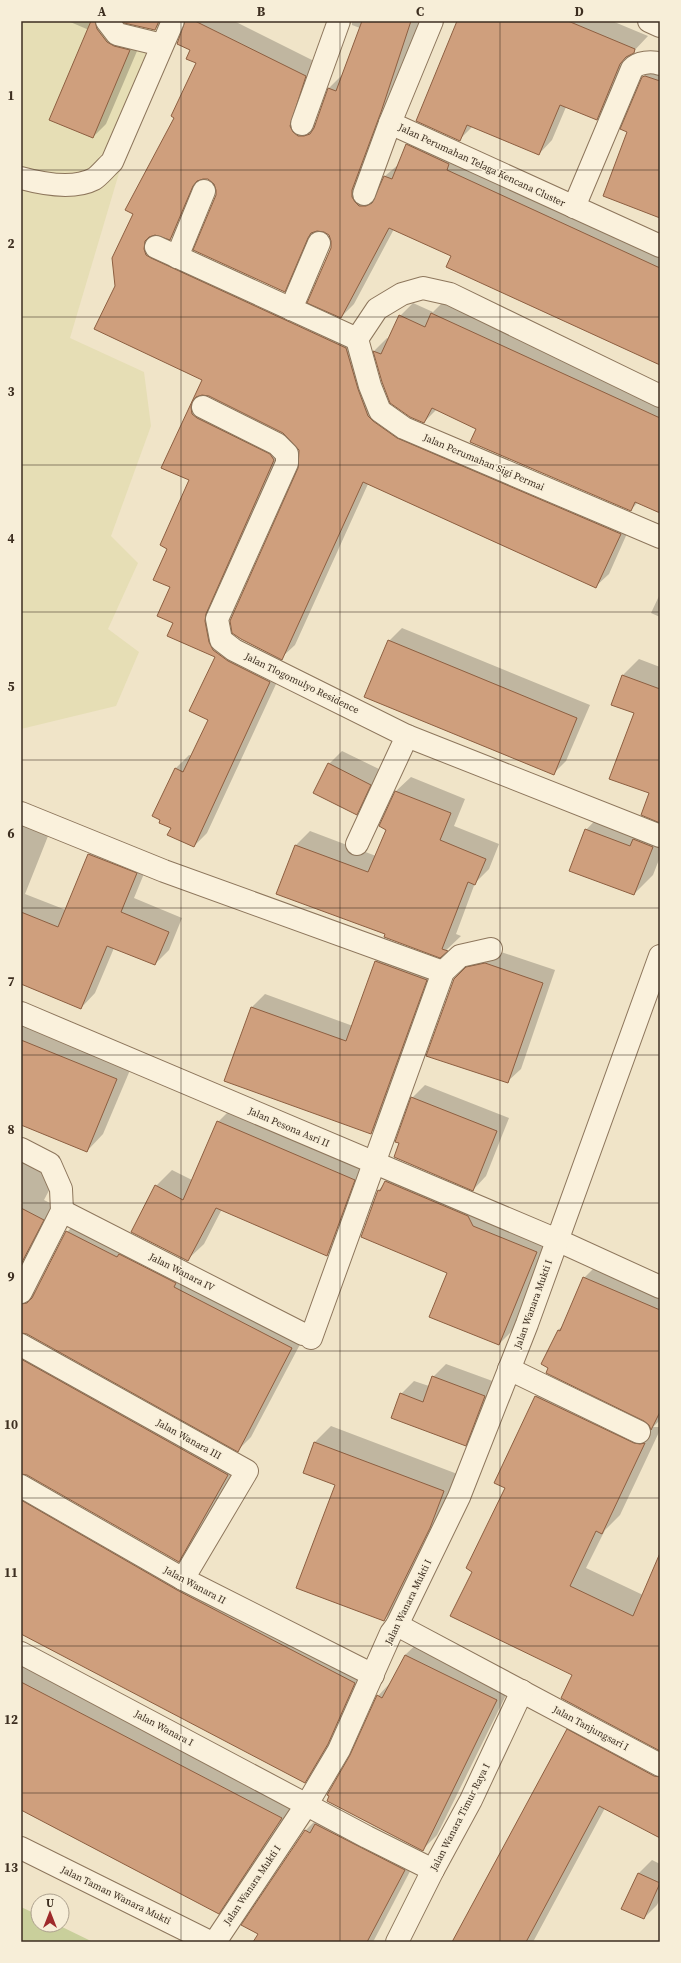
<svg xmlns="http://www.w3.org/2000/svg" width="681" height="1963" viewBox="0 0 681 1963" font-family="'Source Serif 4',serif">
<rect width="100%" height="100%" fill="#f0e4c8"/>
<!-- farmland -->
<polygon fill="#e6deb5" points="21,21 186,21 122,163 70,338 144,372 151,426 111,536 138,563 108,629 139,652 116,706 21,729"/>
<!-- green -->
<polygon fill="#c9cf9b" points="21,1907 38,1915 38,1925 58,1925 93,1942 21,1942"/>
<!-- shadow -->
<g fill="#0003">
<polygon points="68,21 114,21 143,37 106,124 93,137 89,30"/>
<polygon points="124,21 163,21 155,29"/>
<polygon points="185,21 234,21 318,63 312,123 317,123 329,88 342,75 360,28 352,25 352,21 420,21 365,176 373,193 378,193 385,176 399,164 407,145 420,131 660,249 660,365 452,256 394,229 354,304 341,317 332,248 332,241 330,235 325,231 318,230 298,278 284,291 217,196 217,190 215,183 209,179 203,178 184,225 170,239 156,234 159,241 360,335 386,408 633,520 609,574 595,587 368,484 295,645 281,658 299,468 300,449 283,432 209,395 204,394 205,400 287,447 219,600 227,637 283,669 207,833 194,846 161,819 153,816 176,768 189,755 192,756 209,719 216,656 174,623 169,548 190,480 163,467 203,379 116,286 134,214 197,63 192,49"/>
<polygon points="458,21 612,21 648,36 632,53 610,106 597,119 566,107 552,140 539,154 473,126 460,139"/>
<polygon points="660,61 660,217 629,132 643,77"/>
<polygon points="445,300 660,399 660,512 638,502 631,510 478,428 437,409 424,422 383,382 374,351 387,338 389,339 400,316 413,303 433,312"/>
<polygon points="660,594 660,617 651,613"/>
<polygon points="402,628 590,705 566,761 553,774 389,641"/>
<polygon points="639,659 660,667 660,857 653,875 634,894 586,830 604,811 646,826 654,819 650,793 635,713 612,704 623,675"/>
<polygon points="342,751 383,771 370,801 356,814 329,764"/>
<polygon points="411,777 465,799 454,826 499,844 489,869 475,883 456,934 461,936 440,956 386,933 278,893 296,845 310,831 376,856 387,829 380,826 396,791"/>
<polygon points="21,807 54,821 25,894 66,910 89,854 103,840 150,859 134,898 182,918 169,950 155,964 114,948 95,993 81,1008 21,983"/>
<polygon points="389,948 440,966 384,1119 371,1133 252,1007 265,994 353,1026 376,961"/>
<polygon points="498,951 555,970 521,1069 507,1082 455,980 480,955"/>
<polygon points="21,1017 133,1063 103,1134 87,1151 21,1124"/>
<polygon points="425,1085 509,1118 486,1176 473,1190 412,1098"/>
<polygon points="234,1106 370,1164 343,1238 327,1255 222,1209 204,1244 187,1260 156,1186 172,1170 192,1180 218,1122"/>
<polygon points="21,1159 56,1177 44,1200 56,1206 28,1290 36,1292 67,1232 80,1219 305,1335 251,1437 238,1450 27,1333 21,1332 23,1338 241,1461 192,1548 178,1561 28,1474 21,1473 23,1479 367,1670 318,1769 305,1782 21,1633"/>
<polygon points="402,1164 553,1235 516,1327 499,1344 449,1272 378,1191"/>
<polygon points="598,1264 660,1290 660,1420 653,1427 660,1427 660,1430 620,1515 605,1530 586,1568 643,1595 660,1556 660,1750 573,1674 474,1571 506,1487 495,1482 536,1396 553,1379 652,1427 645,1420 542,1363 558,1330 564,1325 584,1278"/>
<polygon points="446,1364 498,1383 479,1431 466,1444 401,1394 414,1381 429,1386 433,1377"/>
<polygon points="331,1426 460,1475 400,1604 384,1620 336,1484 304,1472 315,1442"/>
<polygon points="420,1641 511,1685 437,1835 422,1850 378,1696 391,1682 405,1655"/>
<polygon points="21,1650 303,1797 240,1891 219,1912 21,1809"/>
<polygon points="585,1713 660,1753 660,1837 605,1808 533,1942 453,1942 567,1730"/>
<polygon points="319,1817 418,1856 373,1942 255,1942 305,1831"/>
<polygon points="652,1860 660,1864 660,1899 657,1905 644,1918 639,1873"/>
</g>
<!-- building -->
<g fill="#cf9f7d" stroke="#8d5f41">
<polygon points="91,21 95,21 97,29 107,42 114,46 130,50 93,138 49,120"/>
<polygon points="123,21 159,21 155,30 124,23"/>
<polygon points="185,21 195,21 306,76 290,126 293,132 298,136 304,136 310,134 314,128 328,88 336,91 362,21 411,21 381,112 352,190 352,197 355,202 359,206 366,206 372,203 384,176 392,179 406,144 449,164 447,170 660,268 660,365 446,267 451,256 389,228 341,318 307,303 331,248 331,241 329,235 324,232 317,231 311,233 308,238 285,292 193,250 216,195 216,190 214,184 208,179 203,179 197,181 193,186 170,240 155,235 149,237 145,241 144,249 146,255 151,258 346,348 358,389 368,416 373,421 397,438 621,534 596,588 363,482 282,660 241,639 232,633 230,621 298,468 299,450 283,433 209,396 202,395 196,397 192,402 191,407 192,414 197,418 270,454 274,460 206,614 205,621 209,642 213,650 228,661 270,682 194,847 167,835 171,828 159,823 160,820 152,816 175,768 183,772 208,720 189,711 215,657 167,636 173,623 157,616 170,587 153,580 167,549 160,545 189,480 161,468 202,380 94,329 115,286 112,258 133,214 125,210 174,118 171,116 196,63 186,59 190,50 177,44"/>
<polygon points="457,21 568,21 635,49 634,53 626,57 620,64 597,120 560,105 539,155 467,125 460,141 416,121"/>
<polygon points="645,76 660,81 660,218 603,196 627,132 620,129 642,77"/>
<polygon points="431,313 660,418 660,513 635,502 631,511 470,442 476,429 432,408 424,423 410,417 390,403 382,382 373,351 381,354 399,315 425,327"/>
<polygon points="388,640 577,718 554,775 364,697"/>
<polygon points="622,675 660,689 660,823 641,815 649,793 609,779 634,713 611,705"/>
<polygon points="328,763 371,785 357,815 313,793"/>
<polygon points="395,791 451,813 440,840 486,859 475,885 468,882 442,949 448,951 440,958 384,937 385,934 276,894 295,845 368,872 386,830 379,826"/>
<polygon points="585,829 630,846 633,839 653,847 634,895 569,871"/>
<polygon points="88,854 137,873 121,912 169,932 155,965 107,946 81,1009 21,984 21,912 58,927"/>
<polygon points="375,961 427,980 371,1134 224,1081 251,1007 346,1041"/>
<polygon points="485,963 543,983 508,1083 426,1056 454,979 466,967"/>
<polygon points="21,1040 117,1079 87,1152 21,1125"/>
<polygon points="411,1097 497,1131 473,1191 394,1157 399,1143 395,1142"/>
<polygon points="217,1121 355,1180 327,1256 216,1208 188,1261 131,1232 155,1185 183,1200"/>
<polygon points="385,1181 468,1216 473,1226 537,1252 499,1345 429,1317 447,1273 361,1237 378,1190 380,1191"/>
<polygon points="21,1208 44,1220 21,1264"/>
<polygon points="66,1231 117,1257 119,1254 176,1283 174,1287 292,1348 238,1452 27,1334 21,1333 21,1304 27,1303 32,1298"/>
<polygon points="583,1277 660,1310 660,1412 651,1430 649,1425 644,1421 546,1373 548,1368 541,1364 558,1330 560,1331"/>
<polygon points="21,1359 228,1475 179,1562 27,1475 21,1474"/>
<polygon points="432,1376 485,1396 466,1446 391,1418 400,1393 423,1402"/>
<polygon points="535,1396 634,1443 640,1444 645,1443 602,1534 596,1531 570,1586 633,1616 660,1553 660,1751 561,1698 572,1675 450,1616 472,1572 466,1568 505,1488 494,1483"/>
<polygon points="314,1442 444,1491 430,1528 384,1621 296,1588 335,1485 303,1473"/>
<polygon points="21,1500 177,1590 355,1683 328,1744 305,1783 21,1634"/>
<polygon points="405,1655 497,1700 423,1851 327,1801 329,1796 327,1795 350,1755 377,1695 382,1698"/>
<polygon points="21,1682 282,1818 219,1914 21,1810"/>
<polygon points="567,1729 654,1776 660,1777 660,1838 599,1806 526,1942 452,1942"/>
<polygon points="315,1824 405,1870 367,1942 253,1942 258,1934 241,1925 305,1830 310,1833"/>
<polygon points="638,1873 660,1883 644,1919 621,1909"/>
</g>
<g fill="none" stroke-linecap="round" stroke-linejoin="round">
<!-- minor casing -->
<g stroke="#8d765c" stroke-width="24">
<g id="minor">
<polyline points="107,21 117,34 162,45"/>
<polyline points="649,21 660,26"/>
<polyline points="390,123 660,246"/>
<polyline points="302,124 339,21"/>
<path d="M21,178C43,184 73,190 94,179C100,175 106,167 112,162L173,21"/>
<polyline points="364,194 390,123 432,21"/>
<path d="M574,207L632,69C638,62 652,61 660,64"/>
<polyline points="156,247 357,339"/>
<polyline points="177,257 204,191"/>
<polyline points="291,309 319,243"/>
<polyline points="660,396 450,294 423,288 402,294 377,309 357,339 370,386 380,411 404,428 660,537"/>
<polyline points="203,407 277,444 287,454 287,463 217,619 221,640 234,650 407,736 660,836"/>
<polyline points="21,813 164,871 443,972"/>
<polyline points="357,844 407,736"/>
<polyline points="21,1013 557,1240 660,1287"/>
<polyline points="21,1149 50,1164 61,1189 62,1211 21,1292"/>
<polyline points="62,1211 303,1334"/>
<polyline points="311,1338 443,972 460,956 491,949"/>
<polyline points="21,1345 247,1471 183,1579"/>
<polyline points="509,1369 639,1432"/>
<polyline points="21,1486 183,1579 373,1675"/>
<polyline points="397,1625 660,1765"/>
<polyline points="21,1653 367,1837 433,1870"/>
<polyline points="21,1848 210,1942"/>
<polyline points="215,1942 307,1804 339,1750 391,1633 397,1625 459,1497 527,1324 660,956"/>
<polyline points="397,1942 433,1870 471,1800 522,1691"/>
</g>
</g>
<!-- minor -->
<use href="#minor" stroke="#faf1dc" stroke-width="22"/>
</g>
<!-- grid -->
<path fill="none" stroke="#3d2e20" stroke-width="1" stroke-opacity="0.55" d="M181,21V1942M340,21V1942M500,21V1942M21,170H660M21,317H660M21,465H660M21,612H660M21,760H660M21,908H660M21,1055H660M21,1203H660M21,1351H660M21,1498H660M21,1646H660M21,1793H660"/>
<g text-anchor="middle" dominant-baseline="central" stroke-width="3" stroke-linejoin="round" paint-order="stroke">
<!-- street labels -->
<g font-size="10" fill="#3d2e20" stroke="#f7eed8">
<text transform="translate(482 165) rotate(25)">Jalan Perumahan Telaga Kencana Cluster</text>
<text transform="translate(484 462) rotate(23)">Jalan Perumahan Sigi Permai</text>
<text transform="translate(302 683) rotate(26)">Jalan Tlogomulyo Residence</text>
<text transform="translate(289 1127) rotate(23)">Jalan Pesona Asri II</text>
<text transform="translate(182 1272) rotate(27)">Jalan Wanara IV</text>
<text transform="translate(533 1304) rotate(-70)">Jalan Wanara Mukti I</text>
<text transform="translate(189 1439) rotate(29)">Jalan Wanara III</text>
<text transform="translate(195 1585) rotate(28)">Jalan Wanara II</text>
<text transform="translate(408 1602) rotate(-64)">Jalan Wanara Mukti I</text>
<text transform="translate(164 1728) rotate(28)">Jalan Wanara I</text>
<text transform="translate(591 1728) rotate(28)">Jalan Tanjungsari I</text>
<text transform="translate(460 1817) rotate(-63)">Jalan Wanara Timur Raya I</text>
<text transform="translate(252 1885) rotate(-56)">Jalan Wanara Mukti I</text>
<text transform="translate(116 1895) rotate(26)">Jalan Taman Wanara Mukti</text>
</g>
</g>
<!-- border -->
<rect width="681" height="1963" fill="none" stroke="#f7eed8" stroke-width="44"/>
<!-- north arrow -->
<g transform="translate(50 1913)"><circle r="19" fill="#f7eed8" stroke="#ada18e"/>
<path d="M0-3L7 15L0 10L-7 15Z" fill="#9e2a2b"/>
<text y="-6" font-size="11" font-weight="bold" text-anchor="middle" fill="#3d2e20">U</text>
</g>
<rect x="22" y="22" width="637" height="1919" fill="none" stroke="#3d2e20" stroke-width="1.5"/>
<g font-size="13" text-anchor="middle" font-weight="bold" fill="#3d2e20">
<text x="102" y="16">A</text>
<text x="261" y="16">B</text>
<text x="420" y="16">C</text>
<text x="579" y="16">D</text>
<text x="11" y="100">1</text>
<text x="11" y="248">2</text>
<text x="11" y="396">3</text>
<text x="11" y="543">4</text>
<text x="11" y="691">5</text>
<text x="11" y="838">6</text>
<text x="11" y="986">7</text>
<text x="11" y="1134">8</text>
<text x="11" y="1281">9</text>
<text x="11" y="1429">10</text>
<text x="11" y="1577">11</text>
<text x="11" y="1724">12</text>
<text x="11" y="1872">13</text>
</g>
</svg>
